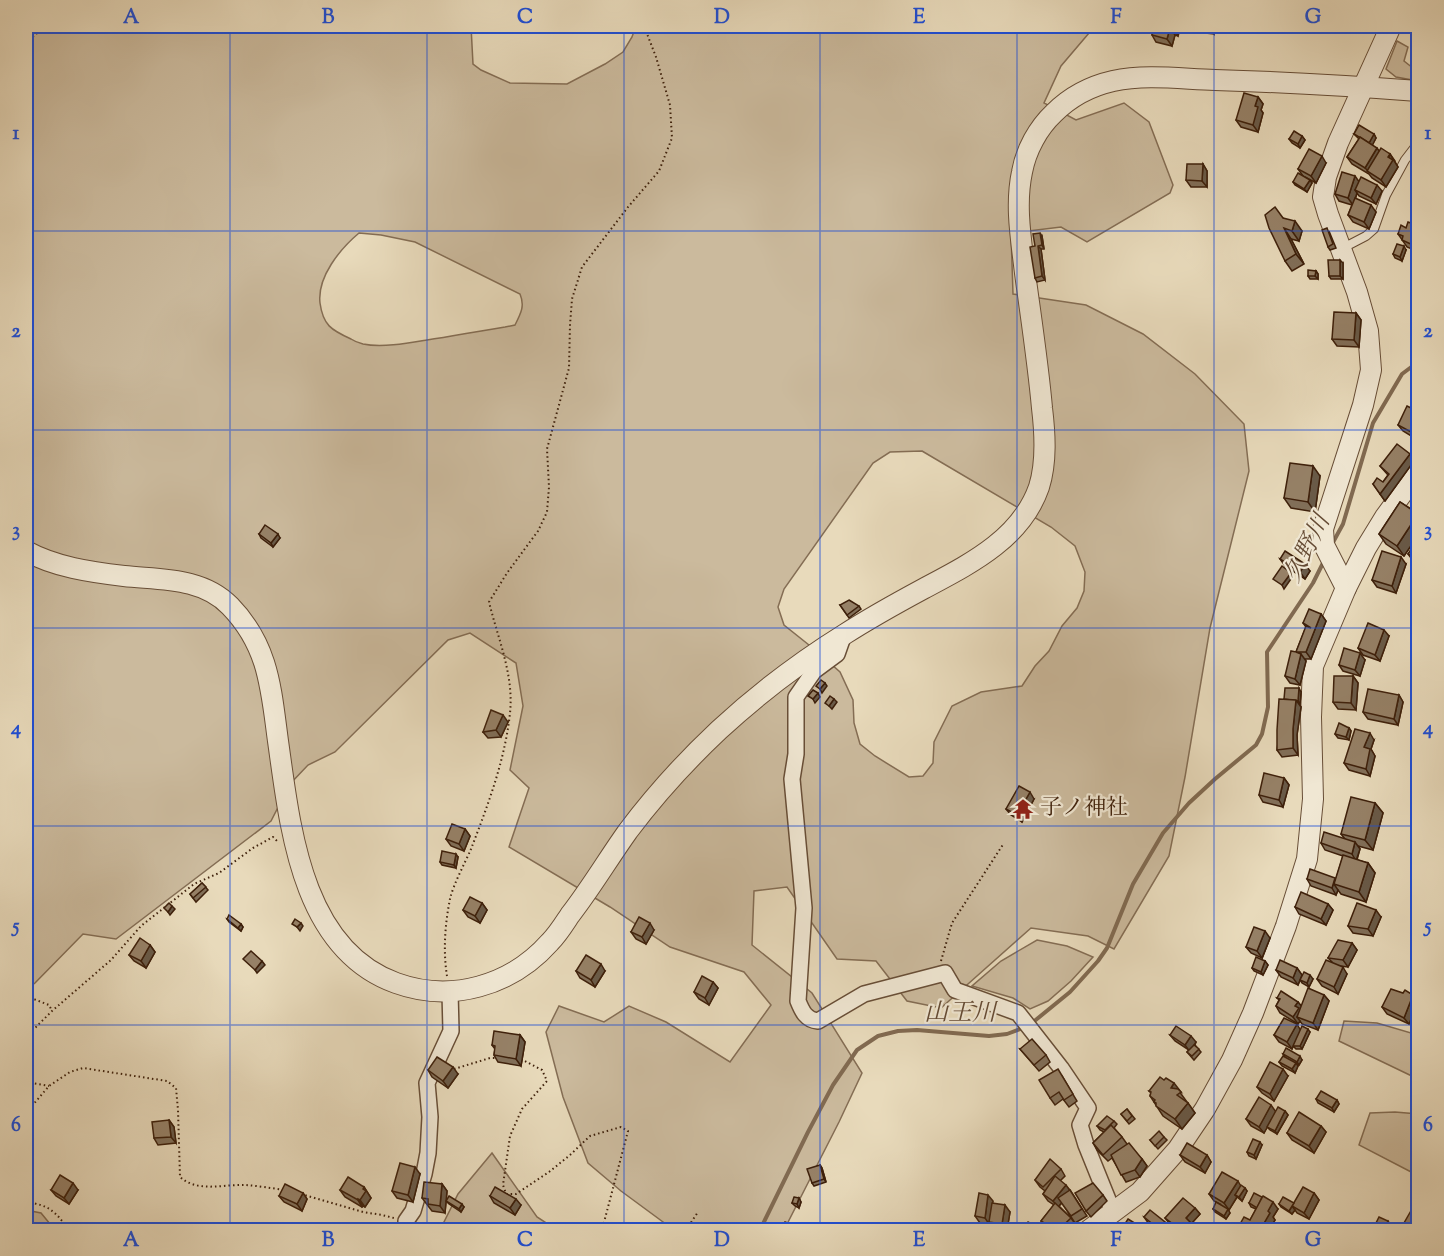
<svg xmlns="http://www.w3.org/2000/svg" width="1444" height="1256" viewBox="0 0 1444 1256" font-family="'Sorts Mill Goudy','Noto Serif JP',serif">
<rect width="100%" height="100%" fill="#e8dabb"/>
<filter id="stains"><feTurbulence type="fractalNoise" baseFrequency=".00333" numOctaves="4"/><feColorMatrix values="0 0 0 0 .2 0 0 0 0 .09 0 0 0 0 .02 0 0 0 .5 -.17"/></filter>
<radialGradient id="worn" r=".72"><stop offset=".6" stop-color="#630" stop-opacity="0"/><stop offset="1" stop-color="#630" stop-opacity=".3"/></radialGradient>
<!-- green -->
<g fill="#cbba9d" stroke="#846d54" stroke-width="1.5" fill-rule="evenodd">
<path d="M26,26H471L473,64L481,70L510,83L567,84L605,64L623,52L632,37L636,26H1095L1061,66L1044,103L1076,120L1124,103L1149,122L1173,185L1170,193L1087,242L1061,227L1011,233L1013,294L1086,305L1143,334L1195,374L1244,424L1249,471L1210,628L1185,777L1169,856L1114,949L1088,936L1031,928L941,1008L907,1001L876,961L837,959L787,887L754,891L752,945L812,993L862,1073L839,1122L784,1230H674L621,1191L588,1163L563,1097L546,1032L559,1006L604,1022L629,1006L666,1022L730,1062L771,1005L744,972L670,947L610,907L509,847L529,788L510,770L523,706L516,663L470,633L448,640L335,752L308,765L290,784L271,821L116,939L83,934L35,983L26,990ZM359,233L381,235L415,242L520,294C525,306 521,313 515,325L505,327C479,331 453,336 427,340C409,343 382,348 363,344C359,343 354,341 351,339C331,330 323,325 320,303C317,277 340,249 359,233ZM922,451L1051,527L1075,546L1085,572L1084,591L1077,608L1062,626L1049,651L1035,666L1022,686L981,692L952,706L934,742L933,763L923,776L909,777L875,756L860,744L854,723L853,700L840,672L814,649L784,625L778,607L784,589L873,463L890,452Z"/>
<polygon points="1397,41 1408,47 1404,61 1418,72 1418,81 1396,77 1386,69"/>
<polygon points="1037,940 1067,946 1093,957 1071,981 1048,1001 1030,1009 1013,998 972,986 1001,961"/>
<polygon points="1344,1021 1377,1023 1418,1035 1418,1079 1339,1041"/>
<polygon points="1395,1112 1418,1114 1418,1171 1415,1174 1359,1145 1370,1113"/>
<polygon points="492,1153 537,1217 557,1230 440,1230 458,1194"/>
<polygon points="26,1210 41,1213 55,1230 26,1230"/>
</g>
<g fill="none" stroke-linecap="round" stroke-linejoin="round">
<!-- stream -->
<g stroke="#816a51" stroke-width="4">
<polyline points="1331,546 1343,524 1373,423 1402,374 1418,362"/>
<polyline points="1032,1023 1070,992 1098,961 1107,948 1133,884 1163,833 1189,803 1215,779 1256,745 1262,734 1268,707 1267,652 1313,583 1324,561"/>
<polyline points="760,1230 808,1132 833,1085 857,1050 878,1036 898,1031 917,1030 989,1036 1007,1034 1023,1028"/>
</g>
<!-- service casing -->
<g stroke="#684e37" stroke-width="10">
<g id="service">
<polyline points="1341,249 1366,236 1374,229 1386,195 1405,160 1418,143"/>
<polyline points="1407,490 1418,502"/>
</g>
</g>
<!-- minor casing -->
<g stroke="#684e37" stroke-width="18">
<g id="minor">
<path d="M844,634L837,654L814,671L796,697V754L792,779L804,908L798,1001C802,1011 806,1020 818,1021L864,994L945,973L955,990L1018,1013L1061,1068L1088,1108L1080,1125L1086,1145L1113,1212"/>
<polyline points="406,1221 413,1211 424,1174 428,1153 430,1117 427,1083 451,1031 450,992"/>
</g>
</g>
<!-- tertiary casing -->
<g stroke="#684e37" stroke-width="22">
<g id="tertiary">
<path d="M26,551C55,567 90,572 124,576C160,580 202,577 230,606C269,646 271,689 278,741C290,826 301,949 396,983C451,1003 511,986 550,942C558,934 564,924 570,915C591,888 608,859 628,831C655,795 686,761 719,730C758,694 800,662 845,634C870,618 897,603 923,589C970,564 1021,539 1039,487C1047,462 1045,433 1042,408C1038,363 1031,318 1025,273C1021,239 1015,205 1022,172C1026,150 1038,128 1054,113C1070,97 1091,86 1113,81C1146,74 1181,79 1215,80C1283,82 1351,86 1418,91"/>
<polyline points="1346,588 1324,545 1323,529 1363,405 1371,370 1368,331 1357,292 1328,214 1323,197 1326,177 1338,143 1391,26"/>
<polyline points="1089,1230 1140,1192 1178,1149 1205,1109 1232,1060 1253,1013 1286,926 1307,859 1313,799 1311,717 1313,666 1346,588 1366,548 1385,517 1418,472"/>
</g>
</g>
<!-- path -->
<g stroke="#3e200b" stroke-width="2" stroke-dasharray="1.5 3" stroke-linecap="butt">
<polyline points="26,43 45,26"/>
<polyline points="941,961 952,923 1004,843"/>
<path d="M447,976C443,951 445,924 450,899C453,885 465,863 471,849C488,805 505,760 510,713C514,675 498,639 489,602L507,573L538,531L547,512L549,487L547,449L569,368L570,325L572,299L582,267L628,207L659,171L672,138L670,105L656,57L644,26"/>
<polyline points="26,996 49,1005 52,1011"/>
<polyline points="26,1037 52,1011 111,960 141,926 194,884 219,873 253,848 273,837 278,842"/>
<polyline points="521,1059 542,1070 547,1081 522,1109 510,1136 503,1185 506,1194 516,1194 549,1172 570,1155 590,1136 621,1127 628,1131 602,1230"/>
<polyline points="454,1069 490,1058 497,1058"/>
<polyline points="26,1082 49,1086"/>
<path d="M26,1113L49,1086L70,1072L83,1068L167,1081L176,1088L178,1110L180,1177C198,1193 224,1184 246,1185C258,1186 271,1188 284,1190"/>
<polyline points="301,1194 363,1212 382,1215 394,1218"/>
<path d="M26,1202C49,1205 55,1211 69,1230"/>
<polyline points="686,1230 698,1212"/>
</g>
<!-- service -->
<use href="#service" stroke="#f0e7d3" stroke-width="8"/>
<!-- minor -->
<use href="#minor" stroke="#f0e7d3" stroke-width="15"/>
<!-- tertiary -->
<use href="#tertiary" stroke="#f0e7d3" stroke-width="20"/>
</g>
<!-- wall -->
<g fill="#816f59" stroke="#3e200b" stroke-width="1.5">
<polygon points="1154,26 1181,26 1178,36 1175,35 1172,46 1156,42 1152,35"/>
<polygon points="1192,26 1215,26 1214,34 1196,32"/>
<polygon points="1258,97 1263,104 1261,110 1263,113 1258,132 1241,127 1236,120"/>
<polygon points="1354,134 1374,134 1376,138 1372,145 1379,151 1390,154 1395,161 1395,162 1398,167 1386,187 1372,178 1369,174 1352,164 1347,157 1359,139"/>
<polygon points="1302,136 1305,140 1300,148 1292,143 1289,139"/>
<polygon points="1326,163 1316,183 1305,177 1312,183 1307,192 1295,185 1293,182 1303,176 1298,169"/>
<polygon points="1203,164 1207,171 1207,187 1191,187 1186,180"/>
<polygon points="1359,181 1382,191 1376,204 1359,196 1357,193 1355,200 1376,212 1369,229 1353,222 1348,215 1352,205 1339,201 1335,194"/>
<polygon points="1419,201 1419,224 1416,223 1411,217"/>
<polygon points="1283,218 1302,231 1299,241 1291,239 1304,264 1292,271 1285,261"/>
<polygon points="1419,226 1419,252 1407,247 1398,234 1406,228"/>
<polygon points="1329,231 1336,248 1330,250 1328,247"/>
<polygon points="1042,236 1044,249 1041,249 1045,280 1037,282 1035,278 1035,246"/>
<polygon points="1406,250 1402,261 1395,258 1393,254"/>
<polygon points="1343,263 1343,279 1331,279 1329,276"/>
<polygon points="1316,271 1318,274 1318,279 1310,279 1308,276"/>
<polygon points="1356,313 1361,320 1359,347 1337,346 1332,339"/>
<polygon points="1419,412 1419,432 1416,439 1403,431 1398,425"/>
<polygon points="1410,454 1414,461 1385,501 1373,484 1383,482 1388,475 1380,466"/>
<polygon points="1320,476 1315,512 1291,508 1284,498"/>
<polygon points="1400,502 1419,514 1419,534 1404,556 1386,544 1379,534"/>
<polygon points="259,534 280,538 273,547 261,538"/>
<polygon points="1419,545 1419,564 1413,561 1408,554"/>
<polygon points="1280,559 1310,571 1305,579 1285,566"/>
<polygon points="1406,564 1396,593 1377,587 1372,580"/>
<polygon points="840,605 859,606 861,609 849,618"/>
<polygon points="1321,614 1326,621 1311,659 1305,659 1306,661 1300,685 1290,683 1285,676 1296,652 1306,627 1303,623"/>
<polygon points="1389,636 1380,661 1363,655 1358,648"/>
<polygon points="1365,660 1360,676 1343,671 1339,665"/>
<polygon points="1353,676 1358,683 1356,710 1338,709 1333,702"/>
<polygon points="1301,692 1300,704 1299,704 1301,707 1297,735 1298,755 1282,757 1277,750 1284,699"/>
<polygon points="1399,695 1403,702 1398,725 1368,719 1363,712"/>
<polygon points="508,722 501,737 488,738 483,732"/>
<polygon points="1349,728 1351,731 1349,740 1338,738 1335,734"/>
<polygon points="1374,740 1371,749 1375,756 1370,776 1349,770 1344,763"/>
<polygon points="1284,778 1289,785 1283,807 1263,802 1259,795"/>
<polygon points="1034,799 1022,822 1011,815 1006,809"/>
<polygon points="1375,803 1383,813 1373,850 1358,846 1360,849 1357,860 1368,863 1375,873 1366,902 1341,894 1338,890 1336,895 1311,886 1307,879 1336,879 1343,856 1325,850 1321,843 1345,839 1341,834"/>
<polygon points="465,829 470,836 464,851 451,846 446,839"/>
<polygon points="458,857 456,868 442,865 440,862"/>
<polygon points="202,883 208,890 196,902 190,894"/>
<polygon points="482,903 487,910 480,923 468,917 463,910"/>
<polygon points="1328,904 1333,910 1326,925 1299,914 1295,907"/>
<polygon points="1381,917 1373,936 1353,933 1348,926"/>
<polygon points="227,919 241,924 243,927 241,931 229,922"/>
<polygon points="654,930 646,944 636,939 631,932"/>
<polygon points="1270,938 1262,958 1251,953 1246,947"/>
<polygon points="1352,943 1357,950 1348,967 1339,966 1347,974 1338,994 1322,986 1317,979 1332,962 1328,958"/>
<polygon points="150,945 155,952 146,968 134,961 129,955"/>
<polygon points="1265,961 1268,965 1263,975 1254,971 1252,968"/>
<polygon points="1297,968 1302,975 1298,985 1281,977 1276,970"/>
<polygon points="576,971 605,971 595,987 580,978"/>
<polygon points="1313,979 1309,987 1302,983 1300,980"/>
<polygon points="713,982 718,988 709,1005 699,999 694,992"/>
<polygon points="1403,993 1413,995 1418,1002 1409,1024 1387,1014 1382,1007"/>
<polygon points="1324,995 1329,1001 1318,1030 1302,1024 1300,1021 1298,1024 1280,1013 1276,1006 1279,1000 1277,998 1298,1002 1301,1006"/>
<polygon points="1301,1030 1310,1032 1302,1049 1296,1049 1293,1046 1292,1049 1279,1042 1274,1035"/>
<polygon points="520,1035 525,1042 521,1066 498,1062 494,1055 495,1049 492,1045"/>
<polygon points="1170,1035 1196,1042 1195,1045 1201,1052 1194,1060 1187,1052 1189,1050 1175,1041"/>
<polygon points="1020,1049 1046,1055 1050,1062 1039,1071"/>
<polygon points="1283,1054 1302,1060 1299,1065 1297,1064 1298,1066 1295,1073 1282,1066 1279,1062 1285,1057"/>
<polygon points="428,1070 458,1074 448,1088 432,1077"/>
<polygon points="1062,1076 1077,1101 1069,1107 1063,1099 1055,1105 1050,1098"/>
<polygon points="1288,1076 1274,1101 1262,1093 1257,1087"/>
<polygon points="1149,1091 1179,1091 1195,1113 1182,1129 1163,1116 1150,1096 1151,1093"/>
<polygon points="1316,1099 1337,1100 1339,1104 1334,1112 1318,1103"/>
<polygon points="1127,1109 1135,1119 1129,1124 1121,1114"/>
<polygon points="1276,1111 1285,1111 1288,1115 1277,1134 1270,1130 1267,1127 1264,1133 1251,1126 1246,1119"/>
<polygon points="169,1120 174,1127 176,1143 158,1145 154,1138"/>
<polygon points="1114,1121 1117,1124 1114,1128 1122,1137 1127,1144 1142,1159 1147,1166 1140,1177 1126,1182 1112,1158 1108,1161 1097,1150 1093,1143 1104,1132 1100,1130 1097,1126"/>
<polygon points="1321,1126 1326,1132 1314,1153 1292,1140 1287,1133"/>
<polygon points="1164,1137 1167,1140 1158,1149 1150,1140"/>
<polygon points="1262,1145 1256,1159 1249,1156 1247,1152"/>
<polygon points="1180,1155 1207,1155 1211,1162 1205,1173 1185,1162"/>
<polygon points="820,1165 822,1168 826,1182 814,1186 812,1183"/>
<polygon points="1061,1169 1065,1176 1060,1181 1070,1190 1087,1216 1075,1223 1062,1203 1059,1206 1071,1218 1076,1225 1070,1230 1050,1230 1046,1227 1041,1221 1054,1205 1048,1201 1043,1194 1045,1191 1040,1187 1035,1180"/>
<polygon points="420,1174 413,1202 397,1198 392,1191"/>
<polygon points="442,1184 447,1191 445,1213 432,1211 422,1198"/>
<polygon points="1241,1186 1245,1188 1247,1191 1242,1201 1237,1197 1229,1210 1228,1210 1230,1213 1226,1219 1215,1212 1213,1209 1220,1204 1214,1201 1209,1194"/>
<polygon points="364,1187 371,1198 365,1207 363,1206 362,1207 345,1197 340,1190"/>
<polygon points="51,1190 78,1190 69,1204 56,1196"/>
<polygon points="303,1193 307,1199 302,1211 284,1202 279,1196"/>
<polygon points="1314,1193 1319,1200 1309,1219 1297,1213 1295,1210 1292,1214 1281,1207 1279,1204 1294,1203"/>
<polygon points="1103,1195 1107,1201 1091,1217 1086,1211"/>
<polygon points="490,1196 521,1205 515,1215 494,1203"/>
<polygon points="799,1198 801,1202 799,1208 795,1206 792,1203"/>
<polygon points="446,1201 464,1207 461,1212 449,1204"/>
<polygon points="993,1201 992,1203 1010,1212 1007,1230 994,1229 990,1223 989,1224 980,1223 975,1216"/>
<polygon points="1249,1203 1278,1209 1273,1217 1275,1220 1269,1230 1242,1230 1239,1226 1250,1220 1256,1209 1251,1207"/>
<polygon points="1195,1208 1200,1214 1191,1224 1194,1229 1193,1230 1177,1230 1170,1224 1165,1218"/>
<polygon points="1419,1213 1419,1224 1414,1230 1413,1230 1406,1226 1404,1223"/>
<polygon points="1144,1217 1170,1226 1173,1230 1121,1230 1144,1229 1149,1224"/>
</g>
<!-- shaded-wall -->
<g fill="#695a48" stroke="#3e200b" stroke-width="1.5">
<polygon points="1174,26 1180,26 1178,36 1173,29"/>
<polygon points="1210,26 1215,26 1214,34 1210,27"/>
<polygon points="1170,28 1175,35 1172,46 1167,39"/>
<polygon points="1258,97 1263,104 1261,110 1263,113 1258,132 1253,125 1255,106"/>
<polygon points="1374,134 1376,138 1372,146 1369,143"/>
<polygon points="1302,136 1305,140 1300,148 1298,144"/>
<polygon points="1377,148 1382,155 1368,171 1365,168"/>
<polygon points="1390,154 1398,167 1386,187 1381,180"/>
<polygon points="1322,156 1326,163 1316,183 1311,176"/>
<polygon points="1203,164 1207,171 1207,187 1202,181"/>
<polygon points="1355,176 1360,183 1355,190 1357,193 1353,205 1348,198"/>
<polygon points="1310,180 1312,183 1307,192 1304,189"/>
<polygon points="1377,185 1382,191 1376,204 1371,198"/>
<polygon points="1371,205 1376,212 1369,229 1364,222"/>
<polygon points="1295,221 1302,231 1299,241 1292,231"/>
<polygon points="1284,228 1291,239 1304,264 1296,254"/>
<polygon points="1040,233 1042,236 1044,249 1042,245"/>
<polygon points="1419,238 1419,250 1415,246"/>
<polygon points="1038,246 1041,249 1045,280 1042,276"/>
<polygon points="1404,246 1406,250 1402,261 1400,257"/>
<polygon points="1340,260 1343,263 1343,279 1340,276"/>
<polygon points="1316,271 1318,274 1318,279 1315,276"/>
<polygon points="1356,313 1361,320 1359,347 1354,340"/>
<polygon points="1419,415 1419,432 1416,439 1411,432"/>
<polygon points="1410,454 1414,461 1385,501 1380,494"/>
<polygon points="1313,466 1320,476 1315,512 1308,502"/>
<polygon points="1418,514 1419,534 1404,556 1397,546"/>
<polygon points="278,534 280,538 273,547 271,543"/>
<polygon points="1401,557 1406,564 1396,593 1392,586"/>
<polygon points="1305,564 1310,571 1305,579 1300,572"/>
<polygon points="1291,573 1293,576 1284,589 1282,585"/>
<polygon points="1321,614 1326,621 1311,659 1306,652"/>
<polygon points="1384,630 1389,636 1380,661 1375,655"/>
<polygon points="1360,653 1365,660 1360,676 1355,670"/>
<polygon points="1301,654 1306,661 1300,685 1295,679"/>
<polygon points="1353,676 1358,683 1356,710 1351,703"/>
<polygon points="825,683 827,686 822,693 820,689"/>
<polygon points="1299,688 1301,692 1300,704 1298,701"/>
<polygon points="818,693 820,697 815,703 813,699"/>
<polygon points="1399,695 1403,702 1398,725 1394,719"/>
<polygon points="834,699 837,702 832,709 829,706"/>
<polygon points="1296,700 1301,707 1297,735 1298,755 1293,748 1293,729"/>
<polygon points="503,715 508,722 501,737 496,730"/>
<polygon points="1349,728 1351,731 1349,740 1346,737"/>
<polygon points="1370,733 1374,740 1371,749 1375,756 1370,776 1366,769 1364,747"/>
<polygon points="1284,778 1289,785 1283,807 1279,800"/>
<polygon points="1030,792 1034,799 1022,822 1017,815"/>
<polygon points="1375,803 1383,813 1373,850 1365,840"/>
<polygon points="465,829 470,836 464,851 459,844"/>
<polygon points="1355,842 1360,849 1356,861 1352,854"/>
<polygon points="456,854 458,857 456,868 454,865"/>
<polygon points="1368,863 1375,873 1366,902 1359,892"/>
<polygon points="1335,878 1334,884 1338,890 1336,895 1332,888"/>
<polygon points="482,903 487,910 480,923 475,916"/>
<polygon points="1328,904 1333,910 1326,925 1321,919"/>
<polygon points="172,906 175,909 170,915 168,912"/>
<polygon points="1376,910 1381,917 1373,936 1368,929"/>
<polygon points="301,923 303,926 300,931 297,927"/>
<polygon points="650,923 654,930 646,944 642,937"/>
<polygon points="241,924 243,927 241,931 238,928"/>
<polygon points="1265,931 1270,938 1262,958 1257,951"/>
<polygon points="1352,943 1357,950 1348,967 1343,960"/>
<polygon points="150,945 155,952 146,968 141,961"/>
<polygon points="262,961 265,965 257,973 255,970"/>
<polygon points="1265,961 1268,965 1263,975 1261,972"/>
<polygon points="601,964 605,971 595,987 591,980"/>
<polygon points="1343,967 1347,974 1338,994 1334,987"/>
<polygon points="1297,968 1302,975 1298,985 1293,978"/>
<polygon points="1310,975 1313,979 1309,987 1307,983"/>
<polygon points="713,982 718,988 709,1005 705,998"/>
<polygon points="1324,995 1329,1001 1318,1030 1313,1023"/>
<polygon points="1413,995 1418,1002 1409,1024 1404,1018"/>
<polygon points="1298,1002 1303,1008 1297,1017 1300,1021 1298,1024 1293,1017 1295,1006"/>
<polygon points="1297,1024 1301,1031 1292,1049 1287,1042"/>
<polygon points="1308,1029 1310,1032 1302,1049 1300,1046"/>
<polygon points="520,1035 525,1042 521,1066 516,1059"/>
<polygon points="1191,1036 1196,1042 1190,1052 1185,1045"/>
<polygon points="1300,1056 1302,1060 1299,1065 1297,1062"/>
<polygon points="1296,1063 1298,1066 1295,1073 1292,1069"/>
<polygon points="453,1067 458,1074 448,1088 443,1081"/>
<polygon points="1283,1069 1288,1076 1274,1101 1270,1094"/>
<polygon points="1174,1083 1181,1092 1171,1088"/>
<polygon points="1337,1100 1339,1104 1334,1112 1332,1108"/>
<polygon points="1188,1103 1195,1113 1182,1129 1175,1119"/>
<polygon points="1271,1105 1276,1112 1264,1133 1259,1127"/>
<polygon points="1285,1111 1288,1115 1277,1134 1275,1131"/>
<polygon points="169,1120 174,1127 176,1143 171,1137"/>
<polygon points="1321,1126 1326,1132 1314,1153 1309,1146"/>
<polygon points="1260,1142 1262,1145 1256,1159 1254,1155"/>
<polygon points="1207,1155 1211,1162 1205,1173 1200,1167"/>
<polygon points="1142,1159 1147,1166 1140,1177 1135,1170"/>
<polygon points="820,1165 822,1168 826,1182 824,1179"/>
<polygon points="415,1167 420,1174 413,1202 408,1195"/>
<polygon points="1238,1181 1242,1188 1235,1195 1237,1197 1229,1210 1224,1203"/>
<polygon points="73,1183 78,1190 69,1204 64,1198"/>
<polygon points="442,1184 447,1191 445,1213 440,1206"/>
<polygon points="1066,1185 1071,1192 1058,1207 1053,1201"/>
<polygon points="364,1187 371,1198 365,1207 360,1200"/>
<polygon points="1245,1188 1247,1191 1242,1201 1239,1197"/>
<polygon points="303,1193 307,1199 302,1211 297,1204"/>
<polygon points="1314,1193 1319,1200 1309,1219 1304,1213"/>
<polygon points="988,1195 993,1201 989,1224 985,1218"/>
<polygon points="799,1198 801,1202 799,1208 797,1204"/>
<polygon points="358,1199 363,1206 362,1207 358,1200"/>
<polygon points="516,1199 521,1205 515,1215 510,1208"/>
<polygon points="1273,1202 1278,1209 1273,1217 1275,1220 1269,1230 1263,1230 1263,1225 1268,1211"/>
<polygon points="462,1204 464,1207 461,1212 459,1209"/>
<polygon points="1005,1205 1010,1212 1007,1230 1002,1224"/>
<polygon points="1292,1206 1295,1210 1292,1214 1289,1211"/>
<polygon points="1195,1208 1200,1214 1191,1224 1186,1218"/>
<polygon points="1228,1209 1230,1213 1226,1219 1224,1216"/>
<polygon points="1419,1216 1419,1224 1414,1230 1412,1228"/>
<polygon points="1388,1221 1390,1224 1387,1230 1383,1230"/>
<polygon points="790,1224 793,1227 792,1230 788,1230"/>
</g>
<!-- building -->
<g fill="#968167" stroke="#3e200b" stroke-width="1.5">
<polygon points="1154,26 1174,26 1173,29 1170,28 1167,39 1152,35"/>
<polygon points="1244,93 1258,97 1255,106 1258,107 1253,125 1236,120"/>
<polygon points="1359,125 1374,134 1369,143 1354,134"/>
<polygon points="1294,131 1302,136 1298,144 1289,139"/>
<polygon points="1360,137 1377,148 1365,168 1347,157"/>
<polygon points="1381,148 1390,154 1388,157 1393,160 1381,180 1367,171"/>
<polygon points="1309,149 1322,156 1311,176 1298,169"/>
<polygon points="1187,164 1203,164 1202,181 1186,180"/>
<polygon points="1342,172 1355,176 1348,198 1335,194"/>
<polygon points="1298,173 1310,180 1304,189 1293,182"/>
<polygon points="1361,177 1377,185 1371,198 1355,190"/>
<polygon points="1355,198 1371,205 1364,222 1348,215"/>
<polygon points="1416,201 1419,201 1419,219 1411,217"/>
<polygon points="1275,207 1283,218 1295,221 1292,231 1284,228 1296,254 1285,261 1269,228 1265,215"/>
<polygon points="1408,222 1419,226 1419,238 1415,246 1402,240 1403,236 1398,234 1401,225 1406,228"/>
<polygon points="1327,228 1333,244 1328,247 1322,230"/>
<polygon points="1040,233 1042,245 1038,246 1042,276 1035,278 1030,247 1035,246 1033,234"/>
<polygon points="1397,244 1404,246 1400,257 1393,254"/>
<polygon points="1328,260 1340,260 1340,276 1329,276"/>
<polygon points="1308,270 1316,271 1315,276 1308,276"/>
<polygon points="1334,312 1356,313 1354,340 1332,339"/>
<polygon points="1407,406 1419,412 1419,415 1411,432 1398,425"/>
<polygon points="1397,444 1410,454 1380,494 1373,484 1377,478 1383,482 1389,474 1380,466"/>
<polygon points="1290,463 1313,466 1308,502 1284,498"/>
<polygon points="1400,502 1418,514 1397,546 1379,534"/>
<polygon points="265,525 278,534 271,543 259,534"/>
<polygon points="1415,543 1419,545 1419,561 1408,554"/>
<polygon points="1285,551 1305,564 1300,572 1280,559"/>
<polygon points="1382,551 1401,557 1392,586 1372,580"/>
<polygon points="1282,566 1291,573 1282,585 1273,579"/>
<polygon points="849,600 859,606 847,615 840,605"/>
<polygon points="1309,609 1321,614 1306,652 1296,652 1301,654 1295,679 1285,676 1291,651 1296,652 1306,626 1311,628 1303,623"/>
<polygon points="1368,623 1384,630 1375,655 1358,648"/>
<polygon points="1344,648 1360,653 1355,670 1339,665"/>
<polygon points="1334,676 1353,676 1351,703 1333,702"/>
<polygon points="821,680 825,683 820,689 816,686"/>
<polygon points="1285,688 1299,688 1298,701 1284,699"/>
<polygon points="1368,689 1399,695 1394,719 1363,712"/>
<polygon points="813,690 818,693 813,699 808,696"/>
<polygon points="830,696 834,699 829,706 825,703"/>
<polygon points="1279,699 1296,700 1293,729 1293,748 1277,750 1277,730"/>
<polygon points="491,710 503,715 496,730 483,732"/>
<polygon points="1339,723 1349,728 1346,737 1335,734"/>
<polygon points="1355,729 1370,733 1364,747 1370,749 1366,769 1344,763"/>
<polygon points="1264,773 1284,778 1279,800 1259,795"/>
<polygon points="1019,786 1030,792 1017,815 1006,809"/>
<polygon points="1351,797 1375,803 1365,840 1341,834"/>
<polygon points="452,824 465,829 459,844 446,839"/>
<polygon points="1324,832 1355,842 1352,854 1321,843"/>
<polygon points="442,851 456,854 454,865 440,862"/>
<polygon points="1343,855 1368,863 1359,892 1334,884"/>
<polygon points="1310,869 1335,878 1332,888 1307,879"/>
<polygon points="202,883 206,887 193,898 190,894"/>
<polygon points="1301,892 1328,904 1321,919 1295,907"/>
<polygon points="470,897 482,903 475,916 463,910"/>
<polygon points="169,903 172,906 168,912 164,908"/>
<polygon points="1357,903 1376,910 1368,929 1348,926"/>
<polygon points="229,915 241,924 238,928 227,919"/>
<polygon points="639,917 650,923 642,937 631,932"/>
<polygon points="295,919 301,923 297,927 292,924"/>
<polygon points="1254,927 1265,931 1257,951 1246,947"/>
<polygon points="140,938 150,945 141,961 129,955"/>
<polygon points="1338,940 1352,943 1343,960 1328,958"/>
<polygon points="251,951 262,961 255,970 243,959"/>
<polygon points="586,955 601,964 591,980 576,971"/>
<polygon points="1256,957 1265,961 1261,972 1252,968"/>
<polygon points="1280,960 1297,968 1293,978 1276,970"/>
<polygon points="1326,960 1343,967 1334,987 1317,979"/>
<polygon points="1304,972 1310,975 1307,983 1300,980"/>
<polygon points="702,976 713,982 705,998 694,992"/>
<polygon points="1308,988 1324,995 1313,1023 1297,1017"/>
<polygon points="1391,989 1403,993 1405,990 1413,995 1404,1018 1382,1007"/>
<polygon points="1281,991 1298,1002 1295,1006 1299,1008 1293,1017 1276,1006 1280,999 1277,998"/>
<polygon points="1284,1018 1297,1024 1287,1042 1274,1035"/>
<polygon points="1176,1026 1191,1036 1185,1045 1170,1035"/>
<polygon points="1302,1026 1308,1029 1300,1046 1293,1046"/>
<polygon points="494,1031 520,1035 516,1059 494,1055 495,1046 492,1045"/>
<polygon points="1032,1039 1046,1055 1034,1065 1020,1049"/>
<polygon points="1194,1045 1199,1049 1192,1056 1187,1052"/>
<polygon points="1286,1048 1300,1056 1297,1062 1283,1054"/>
<polygon points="1283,1056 1296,1063 1292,1069 1279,1062"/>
<polygon points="437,1057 453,1067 443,1081 428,1070"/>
<polygon points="1270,1062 1283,1069 1270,1094 1257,1087"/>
<polygon points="1058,1069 1073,1094 1064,1100 1059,1092 1050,1098 1039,1080"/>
<polygon points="1160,1077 1164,1080 1166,1078 1174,1083 1171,1088 1178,1089 1181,1092 1177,1095 1188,1103 1175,1119 1156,1106 1156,1103 1154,1102 1155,1100 1150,1096 1151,1092 1149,1091"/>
<polygon points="1321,1091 1337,1100 1332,1108 1316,1099"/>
<polygon points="1259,1097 1271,1105 1259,1127 1246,1119"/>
<polygon points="1278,1107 1285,1111 1275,1131 1267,1127"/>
<polygon points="1127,1109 1132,1116 1127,1121 1121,1114"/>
<polygon points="1299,1112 1321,1126 1309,1146 1287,1133"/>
<polygon points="1107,1116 1114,1121 1105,1130 1097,1126"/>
<polygon points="169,1120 171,1137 154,1138 152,1122"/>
<polygon points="1111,1125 1122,1137 1103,1155 1093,1143"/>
<polygon points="1159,1131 1164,1137 1155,1146 1150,1140"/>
<polygon points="1253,1139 1260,1142 1254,1155 1247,1152"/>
<polygon points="1129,1143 1142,1159 1135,1170 1121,1175 1111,1155"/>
<polygon points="1187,1143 1207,1155 1200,1167 1180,1155"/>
<polygon points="1050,1159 1061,1169 1043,1187 1035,1180"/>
<polygon points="400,1163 415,1167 408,1195 392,1191"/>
<polygon points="820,1165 824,1179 812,1183 807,1169"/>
<polygon points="1222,1172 1238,1181 1224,1203 1209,1194"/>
<polygon points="60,1175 73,1183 64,1198 51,1190"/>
<polygon points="1055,1176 1066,1185 1053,1201 1043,1194"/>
<polygon points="348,1177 364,1187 363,1189 366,1191 360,1200 358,1199 358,1200 340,1190"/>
<polygon points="424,1182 442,1184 440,1206 428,1204 428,1199 422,1198"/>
<polygon points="1093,1183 1103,1195 1086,1211 1075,1193"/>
<polygon points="285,1184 303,1193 297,1204 279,1196"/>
<polygon points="1241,1185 1245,1188 1239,1197 1235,1195"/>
<polygon points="495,1187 516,1199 510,1208 490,1196"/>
<polygon points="1303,1187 1314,1193 1304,1213 1292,1206"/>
<polygon points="1070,1190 1082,1209 1071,1216 1058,1198"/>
<polygon points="979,1193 988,1195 985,1218 975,1216"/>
<polygon points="1254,1193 1262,1197 1257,1208 1249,1203"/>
<polygon points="449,1196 462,1204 459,1209 446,1201"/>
<polygon points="1263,1196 1273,1202 1268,1211 1270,1213 1263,1225 1266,1226 1263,1230 1247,1230 1239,1226 1244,1217 1250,1220"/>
<polygon points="794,1197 799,1198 797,1204 792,1203"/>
<polygon points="1283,1197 1294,1203 1289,1211 1279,1204"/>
<polygon points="1183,1198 1195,1208 1186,1218 1190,1222 1181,1230 1165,1218"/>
<polygon points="1216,1202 1228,1209 1224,1216 1213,1209"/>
<polygon points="992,1203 1005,1205 1002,1224 989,1222"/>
<polygon points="1055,1203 1071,1218 1058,1230 1055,1230 1041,1221"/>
<polygon points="1412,1209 1419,1213 1419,1216 1412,1228 1404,1223"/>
<polygon points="1150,1210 1170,1226 1167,1230 1160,1230 1144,1217"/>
<polygon points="1379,1217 1388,1221 1383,1230 1374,1227"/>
<polygon points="1128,1219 1144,1229 1147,1223 1158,1230 1121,1230"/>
<polygon points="785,1222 790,1224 788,1230 782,1230"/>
<polygon points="1028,1222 1042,1230 1017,1230 1019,1227 1024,1229"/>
<polygon points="91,1225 92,1230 82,1230"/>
<polygon points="1225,1226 1233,1230 1222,1230"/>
</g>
<!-- grid -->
<path fill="none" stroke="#1d4ed8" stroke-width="1.5" stroke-opacity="0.55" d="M230,26V1230M427,26V1230M624,26V1230M820,26V1230M1017,26V1230M1214,26V1230M26,231H1418M26,430H1418M26,628H1418M26,826H1418M26,1025H1418"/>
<!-- icons -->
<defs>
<g id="temple-bare" transform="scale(1.62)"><path d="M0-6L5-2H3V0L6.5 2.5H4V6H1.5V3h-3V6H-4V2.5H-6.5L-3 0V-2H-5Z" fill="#8f2418" stroke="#f0e7d3" stroke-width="2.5" paint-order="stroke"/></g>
</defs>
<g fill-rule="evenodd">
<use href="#temple-bare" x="1023" y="809"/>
</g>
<g text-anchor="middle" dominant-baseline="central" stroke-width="4.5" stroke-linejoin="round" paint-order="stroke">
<!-- poi labels -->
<g font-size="22" fill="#3e200b" stroke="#f0e7d3" text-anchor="start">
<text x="1040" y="809">子ノ神社</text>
</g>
<!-- water labels -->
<g font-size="24" font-style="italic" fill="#654b34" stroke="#f0e7d3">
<text transform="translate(1308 549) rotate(-63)">久野川</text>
<text x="960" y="1014">山王川</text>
</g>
</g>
<!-- margin -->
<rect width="1444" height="1256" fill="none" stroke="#e8dabb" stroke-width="66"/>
<rect x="33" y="33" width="1378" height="1190" fill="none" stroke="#1d4ed8" stroke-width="2"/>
<g font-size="20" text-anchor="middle" font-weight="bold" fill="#1d4ed8">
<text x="131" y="23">A</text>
<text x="328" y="23">B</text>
<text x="525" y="23">C</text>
<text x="722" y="23">D</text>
<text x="919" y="23">E</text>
<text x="1116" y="23">F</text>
<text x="1313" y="23">G</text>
<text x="16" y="139">1</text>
<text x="1428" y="139">1</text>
<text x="16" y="337">2</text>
<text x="1428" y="337">2</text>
<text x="16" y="536">3</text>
<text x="1428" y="536">3</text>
<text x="16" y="734">4</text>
<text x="1428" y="734">4</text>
<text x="16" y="932">5</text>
<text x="1428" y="932">5</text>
<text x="16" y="1131">6</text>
<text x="1428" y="1131">6</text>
<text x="131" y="1246">A</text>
<text x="328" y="1246">B</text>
<text x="525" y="1246">C</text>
<text x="722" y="1246">D</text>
<text x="919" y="1246">E</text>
<text x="1116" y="1246">F</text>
<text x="1313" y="1246">G</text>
</g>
<rect width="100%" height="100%" filter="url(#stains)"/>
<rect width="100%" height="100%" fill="url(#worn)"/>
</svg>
